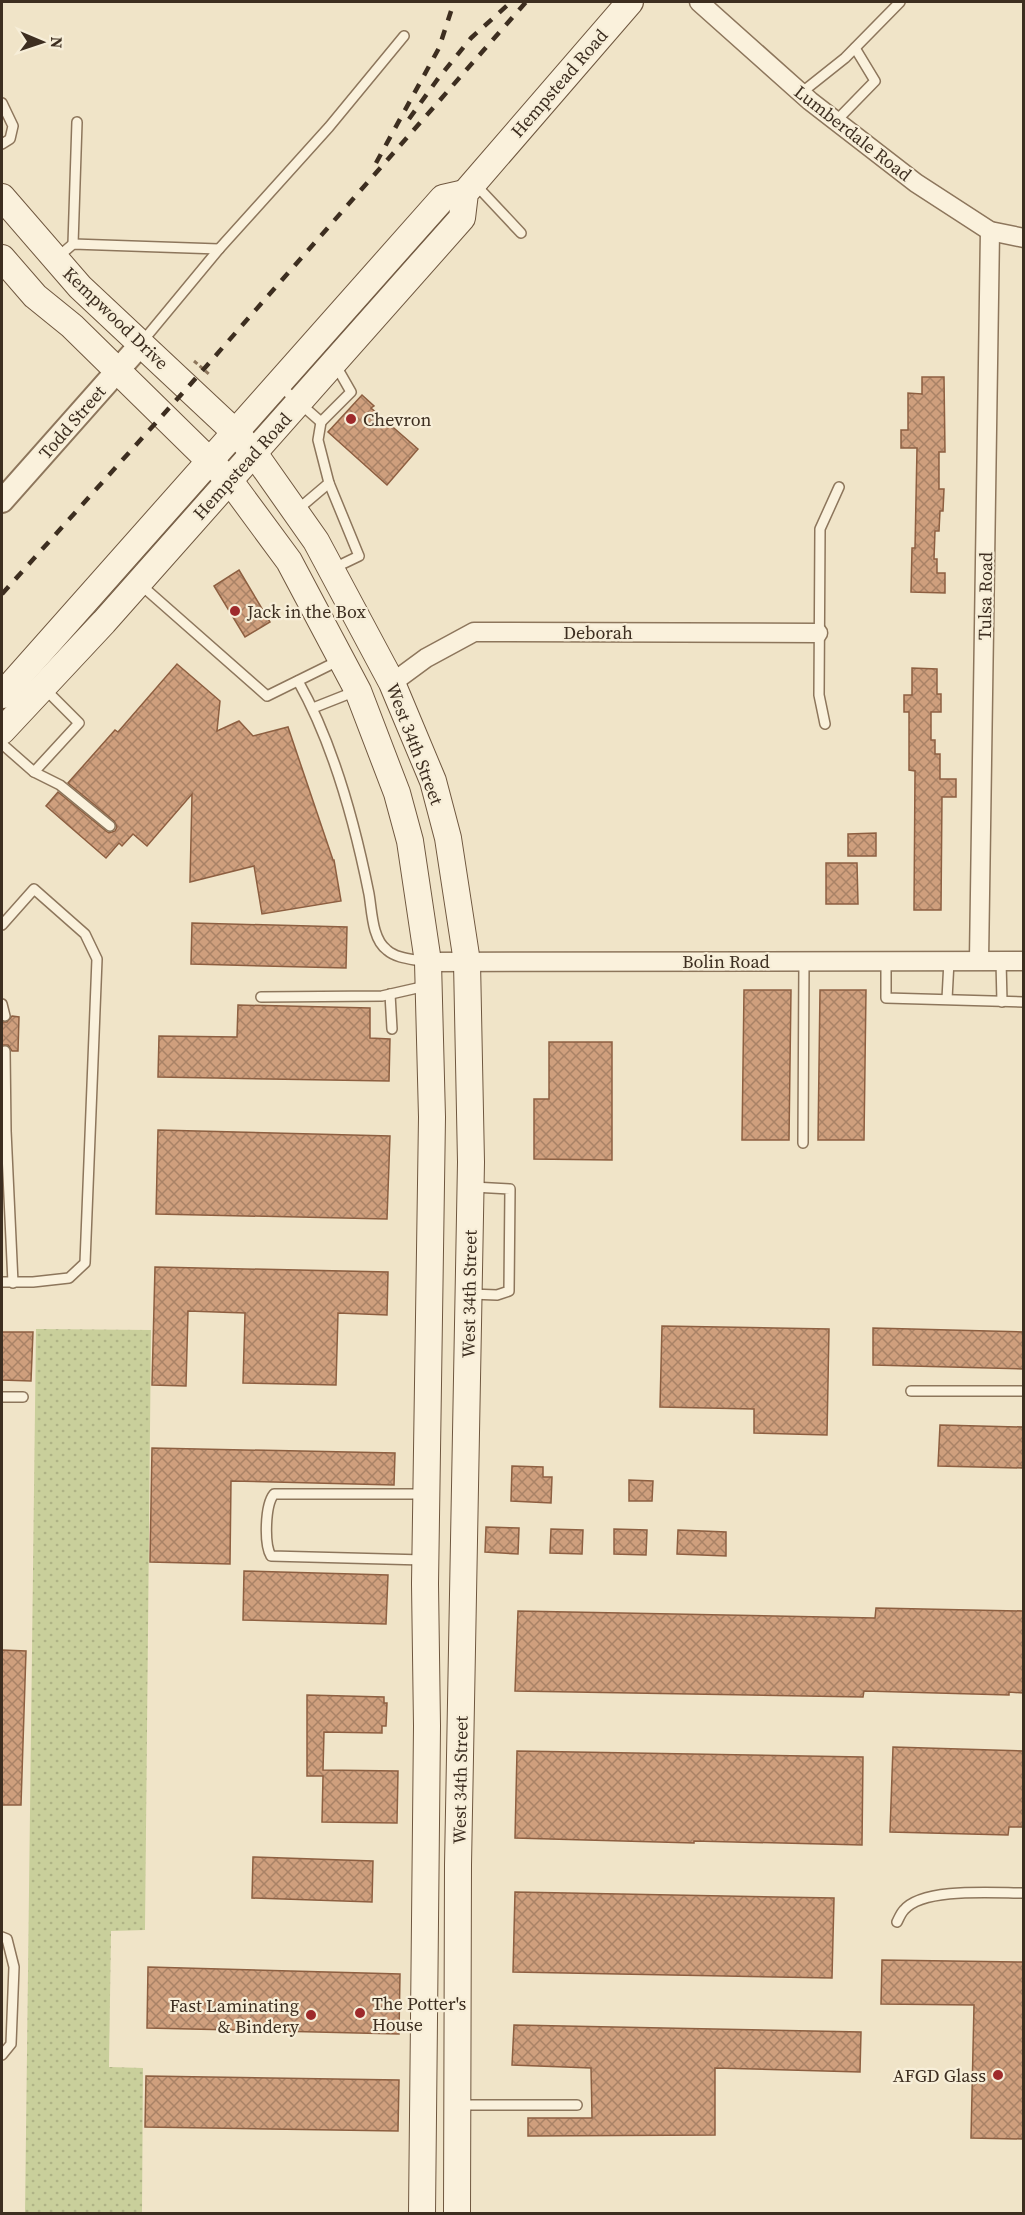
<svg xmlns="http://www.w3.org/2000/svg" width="1025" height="2215" viewBox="0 0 1025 2215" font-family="'Source Serif 4',serif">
<defs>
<pattern id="green-dots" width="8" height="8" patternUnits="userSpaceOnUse" patternTransform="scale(1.5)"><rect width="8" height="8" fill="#c9cf9b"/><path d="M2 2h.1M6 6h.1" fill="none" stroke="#aeb285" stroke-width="1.8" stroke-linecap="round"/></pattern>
<pattern id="building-cross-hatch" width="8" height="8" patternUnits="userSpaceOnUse" patternTransform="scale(1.5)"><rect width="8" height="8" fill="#cf9f7d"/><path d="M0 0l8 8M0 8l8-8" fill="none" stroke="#a98266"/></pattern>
</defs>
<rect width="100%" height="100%" fill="#f0e4c8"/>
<!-- green -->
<polygon fill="url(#green-dots)" points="36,1329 151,1330 145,1930 111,1931 109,2067 143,2068 142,2213 25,2213"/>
<!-- building -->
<g fill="url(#building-cross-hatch)" stroke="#8d5f41" stroke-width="1.5">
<polygon points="922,377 944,377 945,452 939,452 939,489 944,489 943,511 940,511 939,531 935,531 934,559 937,559 937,573 945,573 945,593 911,592 912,548 915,548 917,448 901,448 901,430 908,430 908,393 922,394"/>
<polygon points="362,395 374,406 371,408 418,449 387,485 328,432"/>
<polygon points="239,570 270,622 245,637 214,586"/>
<polygon points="177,664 220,701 217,731 239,721 253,736 288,727 333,860 334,860 341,901 262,914 254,866 190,882 192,794 147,846 133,834 122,846 119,843 106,858 46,806 58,792 106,831 109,833 115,831 117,827 114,821 68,783 115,730 118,732"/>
<polygon points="912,668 937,669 937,694 941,694 941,712 931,712 931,740 935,740 935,754 940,754 940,779 956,779 956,797 942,797 941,910 914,910 915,771 909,770 909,712 904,712 904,695 912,695"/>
<polygon points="876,833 876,856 848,856 848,834"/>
<polygon points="826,863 857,863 858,904 826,904"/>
<polygon points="192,923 347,927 346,968 191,964"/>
<polygon points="744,990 791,990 789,1140 742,1140"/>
<polygon points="820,990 866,990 864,1140 818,1140"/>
<polygon points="238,1005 370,1008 370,1038 390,1039 389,1081 158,1077 159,1036 237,1037"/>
<polygon points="12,1016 19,1017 18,1051 12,1051 8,1045 2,1045 2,1022 7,1022"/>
<polygon points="549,1042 612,1042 612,1160 534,1159 534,1099 549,1099"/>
<polygon points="158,1130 390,1136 387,1219 156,1214"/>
<polygon points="155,1267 388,1272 387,1315 338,1313 336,1385 243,1383 245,1313 188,1311 186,1386 152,1385"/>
<polygon points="662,1326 829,1329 827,1435 754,1433 754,1409 660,1407"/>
<polygon points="873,1328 1023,1332 1023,1369 873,1365"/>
<polygon points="2,1332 33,1332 31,1381 2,1380"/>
<polygon points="940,1425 1023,1427 1023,1468 938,1466"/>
<polygon points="152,1448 395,1453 394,1485 231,1481 230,1564 150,1562"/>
<polygon points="512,1466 543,1467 543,1477 552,1477 551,1503 511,1501"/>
<polygon points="629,1480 653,1481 652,1501 629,1501"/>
<polygon points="486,1527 519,1528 518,1554 485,1552"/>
<polygon points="551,1529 583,1530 582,1554 550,1553"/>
<polygon points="614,1529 647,1530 646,1555 614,1554"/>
<polygon points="678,1530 726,1532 726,1556 677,1554"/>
<polygon points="244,1571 388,1575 386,1624 243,1620"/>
<polygon points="876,1608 1023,1611 1023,1693 1009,1692 1009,1695 864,1691 863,1697 515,1691 518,1611 875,1618"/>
<polygon points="2,1650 26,1651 21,1805 2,1805"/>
<polygon points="307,1695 384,1697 384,1703 387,1703 386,1726 382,1726 382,1733 324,1732 323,1770 398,1771 397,1823 322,1822 323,1776 307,1776"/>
<polygon points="893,1747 1023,1751 1023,1827 1009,1827 1008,1835 890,1832"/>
<polygon points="517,1751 863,1757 862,1845 694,1841 694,1843 515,1838"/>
<polygon points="253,1857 373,1861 372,1902 252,1898"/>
<polygon points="515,1892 834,1898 832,1978 513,1972"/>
<polygon points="882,1960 1023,1962 1023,2139 971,2138 974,2005 881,2004"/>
<polygon points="148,1967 400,1974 399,2034 147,2028"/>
<polygon points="514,2025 861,2032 860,2072 715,2068 715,2135 528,2136 528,2118 592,2118 591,2068 512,2065"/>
<polygon points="146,2076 399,2080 398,2131 145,2127"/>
</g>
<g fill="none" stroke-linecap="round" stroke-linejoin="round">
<!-- service casing -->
<g stroke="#8d765c" stroke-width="12">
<g id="service">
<polyline points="801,93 845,58 900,2"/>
<polyline points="2,103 13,126 10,139 2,144"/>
<polyline points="836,121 875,81 855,48"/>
<polyline points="475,184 521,233"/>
<polyline points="73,244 77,122"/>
<polyline points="58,257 73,244 219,249"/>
<polyline points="142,342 219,249 329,127 404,36"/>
<polyline points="279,385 321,422 351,392 335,364"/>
<polyline points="329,483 359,556 332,569"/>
<polyline points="296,511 329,483 318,440 321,422"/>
<polyline points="141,585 267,696 340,660"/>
<path d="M298,681C333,743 355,824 369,894C372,911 372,939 387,950C397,959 414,959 426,962"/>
<polyline points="313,708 356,691"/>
<polyline points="825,724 819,695 820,529 839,487"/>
<polyline points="2,744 34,772 79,723 44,688"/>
<polyline points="34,772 60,785 110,826"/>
<polyline points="2,925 34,889 85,934 97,959 85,1263 69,1278 33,1282 2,1282"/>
<polyline points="886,961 886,998 1024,1002"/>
<polyline points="1001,961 1002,1002"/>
<polyline points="390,994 392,1029"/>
<polyline points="261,997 382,996 426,986"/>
<polyline points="947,999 949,961"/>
<polyline points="2,1004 5,1016"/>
<polyline points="5,1051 6,1131 13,1283"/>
<polyline points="803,1143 804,961"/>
<polyline points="471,1294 497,1295 509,1291 510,1189 473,1187"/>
<polyline points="911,1391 1024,1391"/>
<polyline points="2,1397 23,1397"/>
<path d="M424,1560L271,1556C264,1544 265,1505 274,1494H425"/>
<path d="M897,1922C899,1918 901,1913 904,1910C923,1887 995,1893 1024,1893"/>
<polyline points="2,1937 7,1939 14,1967 11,2044 2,2055"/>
<polyline points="460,2105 577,2105"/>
</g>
</g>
<!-- minor casing -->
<g stroke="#8d765c" stroke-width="21">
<g id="minor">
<polyline points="699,2 810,101 916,183 990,231 1024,238"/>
<polyline points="392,683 426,658 474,632 818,633"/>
<polyline points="979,960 990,231"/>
<polyline points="428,962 1024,961"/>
</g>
</g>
<!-- tertiary casing -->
<g stroke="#8d765c" stroke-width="26">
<polyline id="tertiary" points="2,501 142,343"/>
</g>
<!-- secondary casing -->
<g stroke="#6f573f" stroke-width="28">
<g id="secondary">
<polyline points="2,197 80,287 236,433 254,453 316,541 392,683 433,781 448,838 467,962 471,1162 458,1865 457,2214"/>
<polyline points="2,258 35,296 72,326 230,481 289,561 358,691 397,793 410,841 428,962 432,1117 425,1584 427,1726 422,2214"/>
<polyline points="2,695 443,198 465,193"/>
<polyline points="2,731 104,622 462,218 465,193 630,2"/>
</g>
</g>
<!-- path -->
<polyline stroke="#8d765c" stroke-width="3" stroke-dasharray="4.5 3" stroke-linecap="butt" points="194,361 210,375"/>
<!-- service -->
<use href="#service" stroke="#faf1dc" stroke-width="9"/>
<!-- minor -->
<use href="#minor" stroke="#faf1dc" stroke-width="18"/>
<!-- tertiary -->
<use href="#tertiary" stroke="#faf1dc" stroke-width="22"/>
<!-- secondary -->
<use href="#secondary" stroke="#faf1dc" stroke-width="26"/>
<!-- rail -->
<g stroke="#3d2e20" stroke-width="4.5" stroke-dasharray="10 10" stroke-linecap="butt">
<polyline points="409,119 437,80 471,38 511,2"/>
<polyline points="376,163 439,48 454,2"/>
<polyline points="2,594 188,387 526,2"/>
</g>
</g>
<!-- markers -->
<g fill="#9e2a2b" stroke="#f7eed8" stroke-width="2">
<circle cx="351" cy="419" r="6"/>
<circle cx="235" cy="611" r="6"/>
<circle cx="360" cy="2013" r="6"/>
<circle cx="311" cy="2015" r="6"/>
<circle cx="998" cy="2075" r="6"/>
</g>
<g text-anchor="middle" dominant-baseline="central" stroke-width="4.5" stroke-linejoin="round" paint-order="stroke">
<!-- street labels -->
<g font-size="18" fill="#3d2e20" stroke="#f7eed8">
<text transform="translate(559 83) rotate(-49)">Hempstead Road</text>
<text transform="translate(853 133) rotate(38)">Lumberdale Road</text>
<text transform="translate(116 318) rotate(44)">Kempwood Drive</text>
<text transform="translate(72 422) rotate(-49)">Todd Street</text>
<text transform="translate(242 466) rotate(-48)">Hempstead Road</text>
<text transform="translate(985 596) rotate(-89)">Tulsa Road</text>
<text x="598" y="632">Deborah</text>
<text transform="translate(415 744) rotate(69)">West 34th Street</text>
<text x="726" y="961">Bolin Road</text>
<text transform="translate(469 1294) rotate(-89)">West 34th Street</text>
<text transform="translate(460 1780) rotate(-89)">West 34th Street</text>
</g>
<!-- poi labels -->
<g font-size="18" fill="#3d2e20" stroke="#f7eed8" text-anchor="start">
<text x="363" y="419">Chevron</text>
<text x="247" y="611">Jack in the Box</text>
<text x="372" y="2003">The Potter's<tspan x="372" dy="21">House</tspan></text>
<text x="299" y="2005" text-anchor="end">Fast Laminating<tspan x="299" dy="21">&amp; Bindery</tspan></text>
<text x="986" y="2075" text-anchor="end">AFGD Glass</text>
</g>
</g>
<!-- border -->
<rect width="1025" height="2215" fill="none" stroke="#3d2e20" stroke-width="6"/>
<!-- north arrow -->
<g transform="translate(42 42) rotate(92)" stroke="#f7eed8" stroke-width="4.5" paint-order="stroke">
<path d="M0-4.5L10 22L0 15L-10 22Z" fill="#3d2e20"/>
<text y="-9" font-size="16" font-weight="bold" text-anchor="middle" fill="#3d2e20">N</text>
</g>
</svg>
